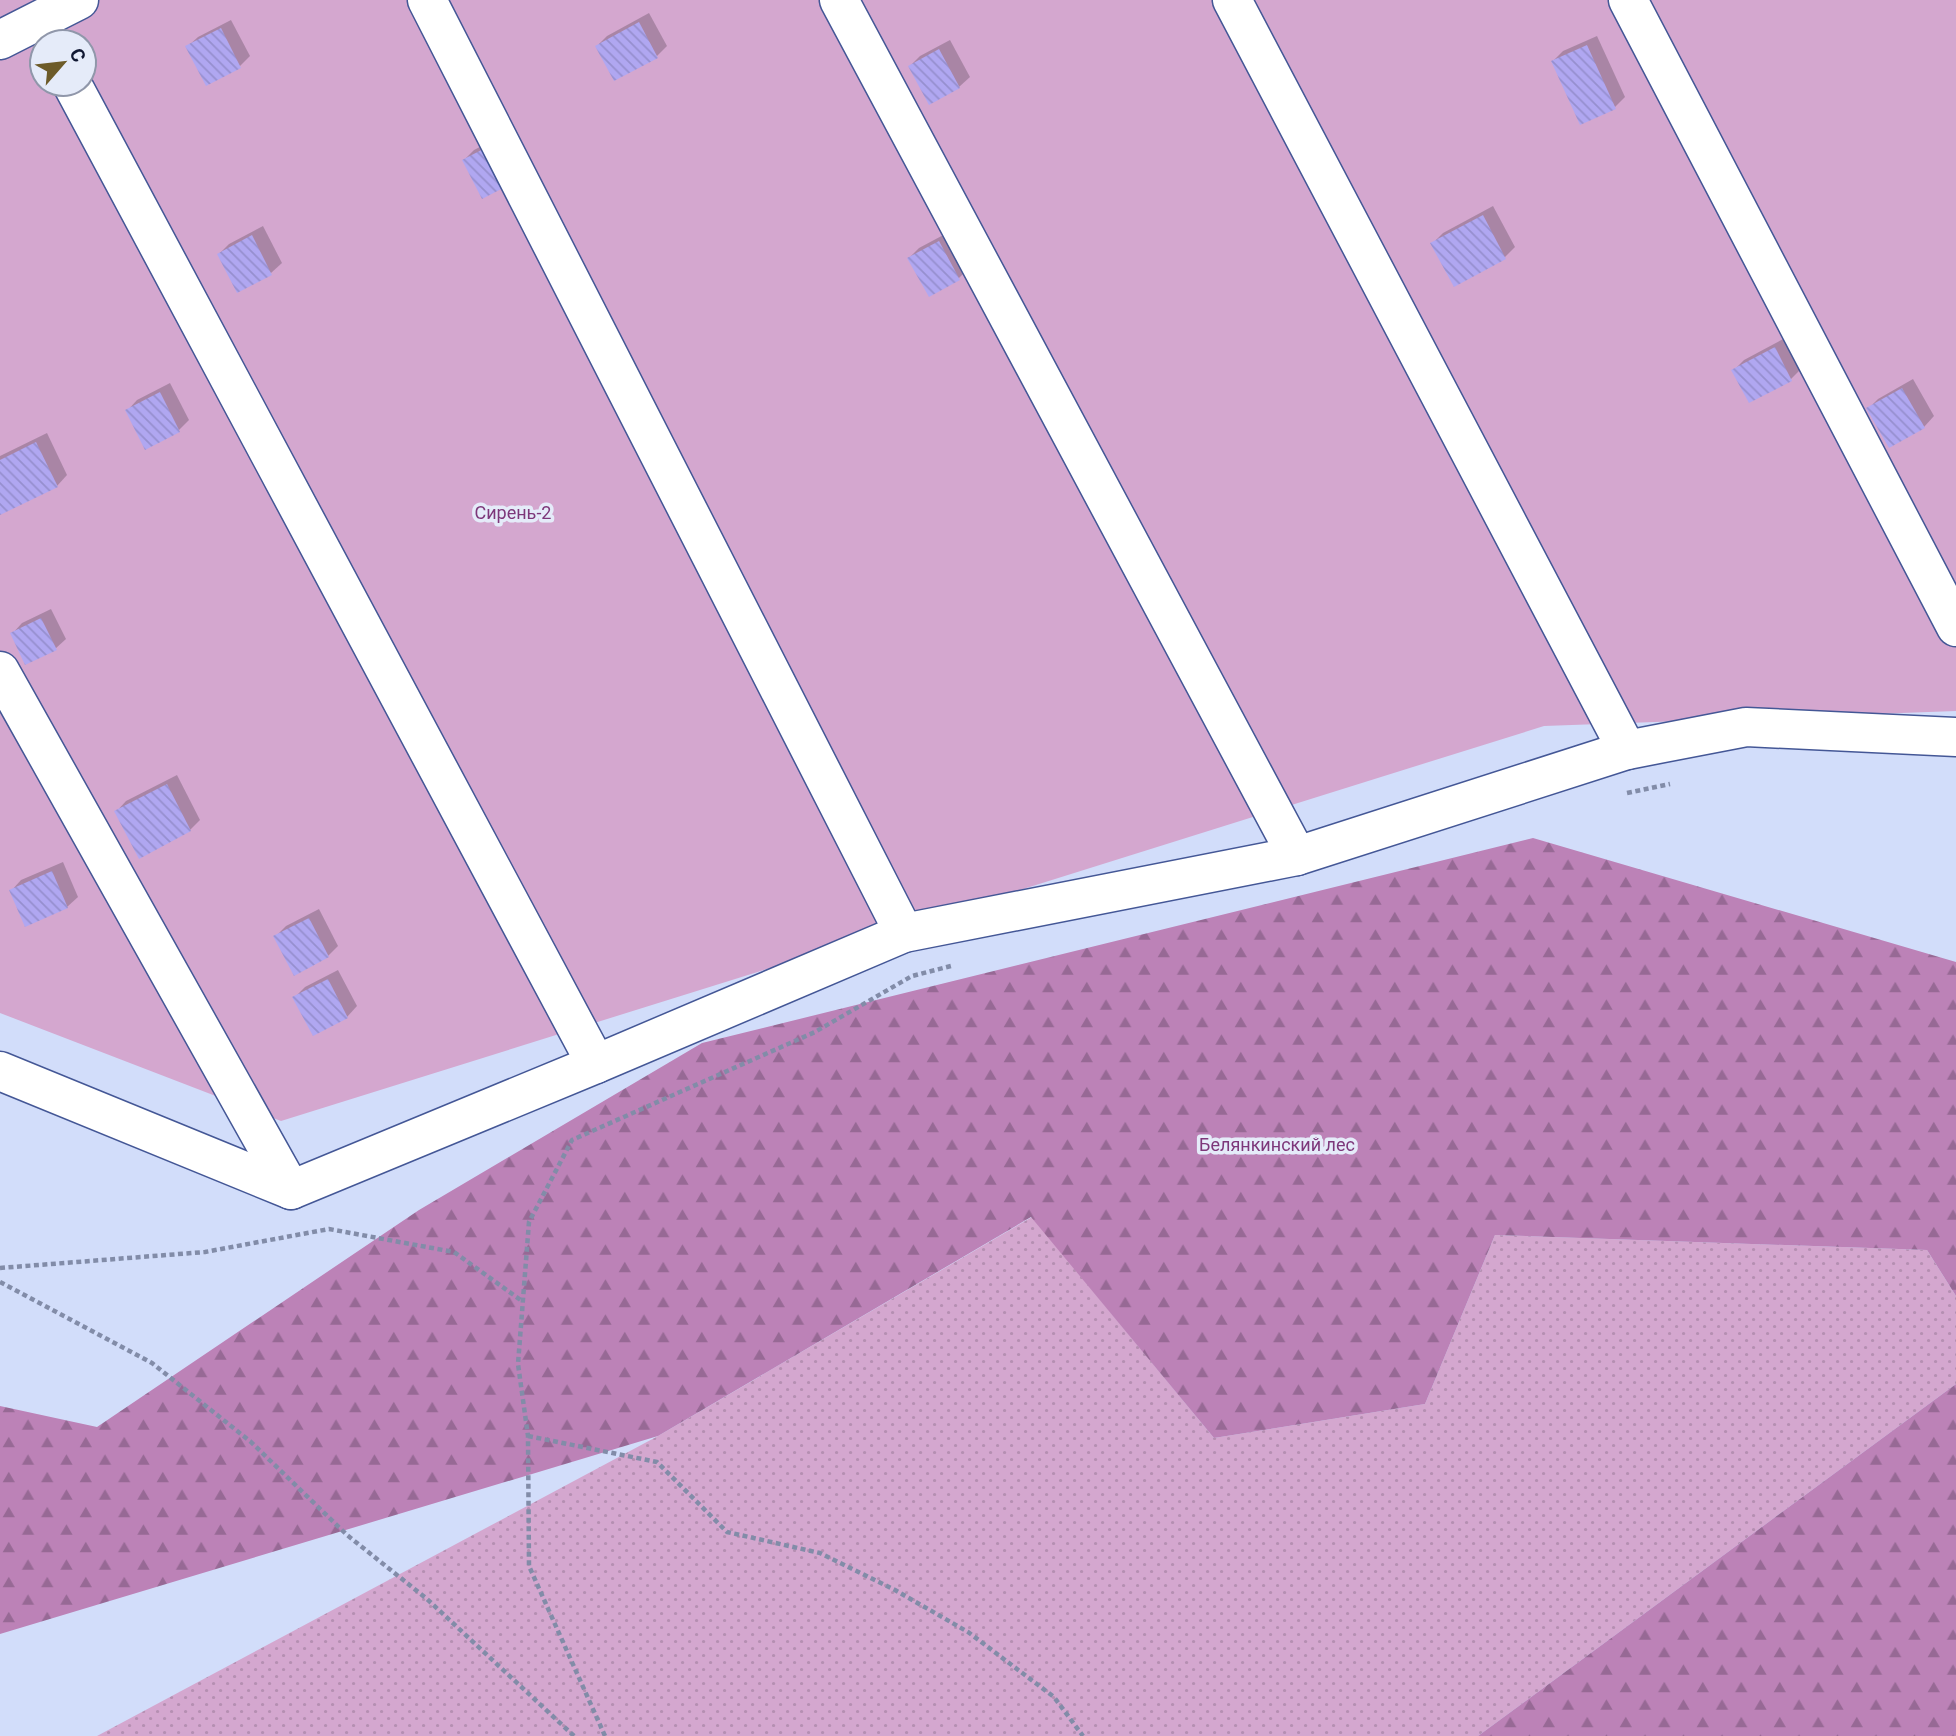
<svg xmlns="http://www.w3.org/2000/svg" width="1956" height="1736" viewBox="0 0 1956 1736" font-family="Roboto,sans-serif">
<defs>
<pattern id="grass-dots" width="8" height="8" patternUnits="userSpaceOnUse" patternTransform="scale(1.75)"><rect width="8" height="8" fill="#d4a7cf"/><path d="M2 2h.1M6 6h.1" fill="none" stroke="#b58fb2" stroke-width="1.8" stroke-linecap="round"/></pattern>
<pattern id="forest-firs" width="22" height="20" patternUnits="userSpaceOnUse" patternTransform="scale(1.75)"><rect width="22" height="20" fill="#bc82b7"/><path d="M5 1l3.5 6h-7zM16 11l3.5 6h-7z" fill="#976995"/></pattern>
<pattern id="building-back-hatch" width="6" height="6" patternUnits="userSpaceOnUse" patternTransform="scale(1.75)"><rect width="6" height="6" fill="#b0a7f1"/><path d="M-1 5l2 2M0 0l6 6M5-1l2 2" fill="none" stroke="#968fcf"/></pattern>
</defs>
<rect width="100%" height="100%" fill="#d2ddfa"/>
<!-- grass -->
<polygon fill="url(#grass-dots)" points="1032,1217 1214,1438 1425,1404 1495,1235 1927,1250 1956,1296 1956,1384 1478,1736 97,1736 658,1436"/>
<!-- forest -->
<g fill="url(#forest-firs)">
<polygon points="1533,838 1956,962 1956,1296 1927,1250 1495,1235 1425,1404 1214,1438 1031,1217 658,1436 0,1634 0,1406 97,1427 419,1210 702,1043"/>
<polygon points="1956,1384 1956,1736 1478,1736"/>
</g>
<!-- garden -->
<path fill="#d4a7cf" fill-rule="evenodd" d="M0,0H1956V711L1544,726L281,1121L0,1013ZM42,42H84V84H42Z"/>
<!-- shadow -->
<g fill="#0003">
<polygon points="649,13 667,46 657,56 597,46 607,36"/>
<polygon points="231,20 250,56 240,66 187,47 198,37"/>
<polygon points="1597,36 1625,97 1615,107 1553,61 1563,51"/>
<polygon points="950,40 970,77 959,87 910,66 920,56"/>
<polygon points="507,133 526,169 464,160 474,150"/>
<polygon points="1493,206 1515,247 1505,257 1433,243 1443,233"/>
<polygon points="263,226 282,263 271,273 238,291 219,254 229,244"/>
<polygon points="949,232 969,268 959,278 909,258 919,248"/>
<polygon points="1785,338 1801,369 1791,379 1734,370 1744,360"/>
<polygon points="1913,379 1934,416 1924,427 1868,409 1878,399"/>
<polygon points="170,383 189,420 179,430 146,447 127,411 137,400"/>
<polygon points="47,433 67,475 57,486 0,513 0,456"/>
<polygon points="51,609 66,639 55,649 12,634 22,623"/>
<polygon points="177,775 200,820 190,830 116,812 126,801"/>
<polygon points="63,862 78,897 67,907 11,891 21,880"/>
<polygon points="319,909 338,946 328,956 276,936 286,926"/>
<polygon points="338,970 357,1006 347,1017 295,997 305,987"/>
</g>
<!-- building -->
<g fill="url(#building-back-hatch)">
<polygon points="639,22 658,58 614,81 595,46"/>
<polygon points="221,28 241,68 206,86 185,46"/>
<polygon points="1587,45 1616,109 1580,125 1551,61"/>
<polygon points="939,49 960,88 929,105 908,66"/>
<polygon points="497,142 517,181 482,199 462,160"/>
<polygon points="1483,215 1506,259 1454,287 1430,243"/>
<polygon points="252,235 272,275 237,293 217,254"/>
<polygon points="939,241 960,280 929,297 907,258"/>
<polygon points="1775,347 1792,381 1749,403 1731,370"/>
<polygon points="1902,388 1925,428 1889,448 1866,408"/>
<polygon points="160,392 180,432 145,450 125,410"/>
<polygon points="36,442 58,487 0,515 0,460"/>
<polygon points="41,618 57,650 25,665 10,633"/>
<polygon points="167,784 191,831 139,859 114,811"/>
<polygon points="52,871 68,908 25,927 9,890"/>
<polygon points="309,918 329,957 294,976 273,936"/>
<polygon points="328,979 348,1018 313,1036 292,997"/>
</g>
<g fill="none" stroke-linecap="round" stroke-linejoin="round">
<!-- minor casing -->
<g stroke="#445796" stroke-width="41">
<g id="minor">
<polyline points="427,0 904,933"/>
<polyline points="839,0 1297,856"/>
<polyline points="1232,0 1627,750"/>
<polyline points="1628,0 1956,627"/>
<polyline points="0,40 79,0"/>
<polyline points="72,84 596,1064"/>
<polyline points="0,671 291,1190"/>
<polyline points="0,1071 291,1190 596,1064 904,933 1297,856 1627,750 1746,727 1956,737"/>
</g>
</g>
<!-- path -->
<g stroke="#828ca8" stroke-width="4.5" stroke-dasharray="5 3.5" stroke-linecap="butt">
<polyline points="1627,793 1670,784"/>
<polyline points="0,1268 205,1252 329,1229 454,1252 522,1301"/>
<polyline points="0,1282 152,1363 251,1442 347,1535 427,1599 574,1736"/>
<polyline points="528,1436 657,1462 727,1532 820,1553 895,1590 968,1632 1054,1697 1083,1736"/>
<polyline points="605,1736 529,1566 528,1436 518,1364 529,1222 572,1140 815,1032 912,976 951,966"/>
</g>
<!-- minor -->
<use href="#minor" stroke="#fff" stroke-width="38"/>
</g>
<g text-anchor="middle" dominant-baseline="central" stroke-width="7" stroke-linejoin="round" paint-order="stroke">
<!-- park labels -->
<g font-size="18" fill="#7d377a" stroke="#e5ebf9">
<text x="513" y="512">Сирень-2</text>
<text x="1277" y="1144">Белянкинский лес</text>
</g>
</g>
<!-- north arrow -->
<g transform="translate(63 63) rotate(62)"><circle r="33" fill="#e5ebf9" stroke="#9097aa" stroke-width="2"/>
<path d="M0-5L12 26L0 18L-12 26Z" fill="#6d5b29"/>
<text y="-10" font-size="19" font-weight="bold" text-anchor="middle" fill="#111833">С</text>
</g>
</svg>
